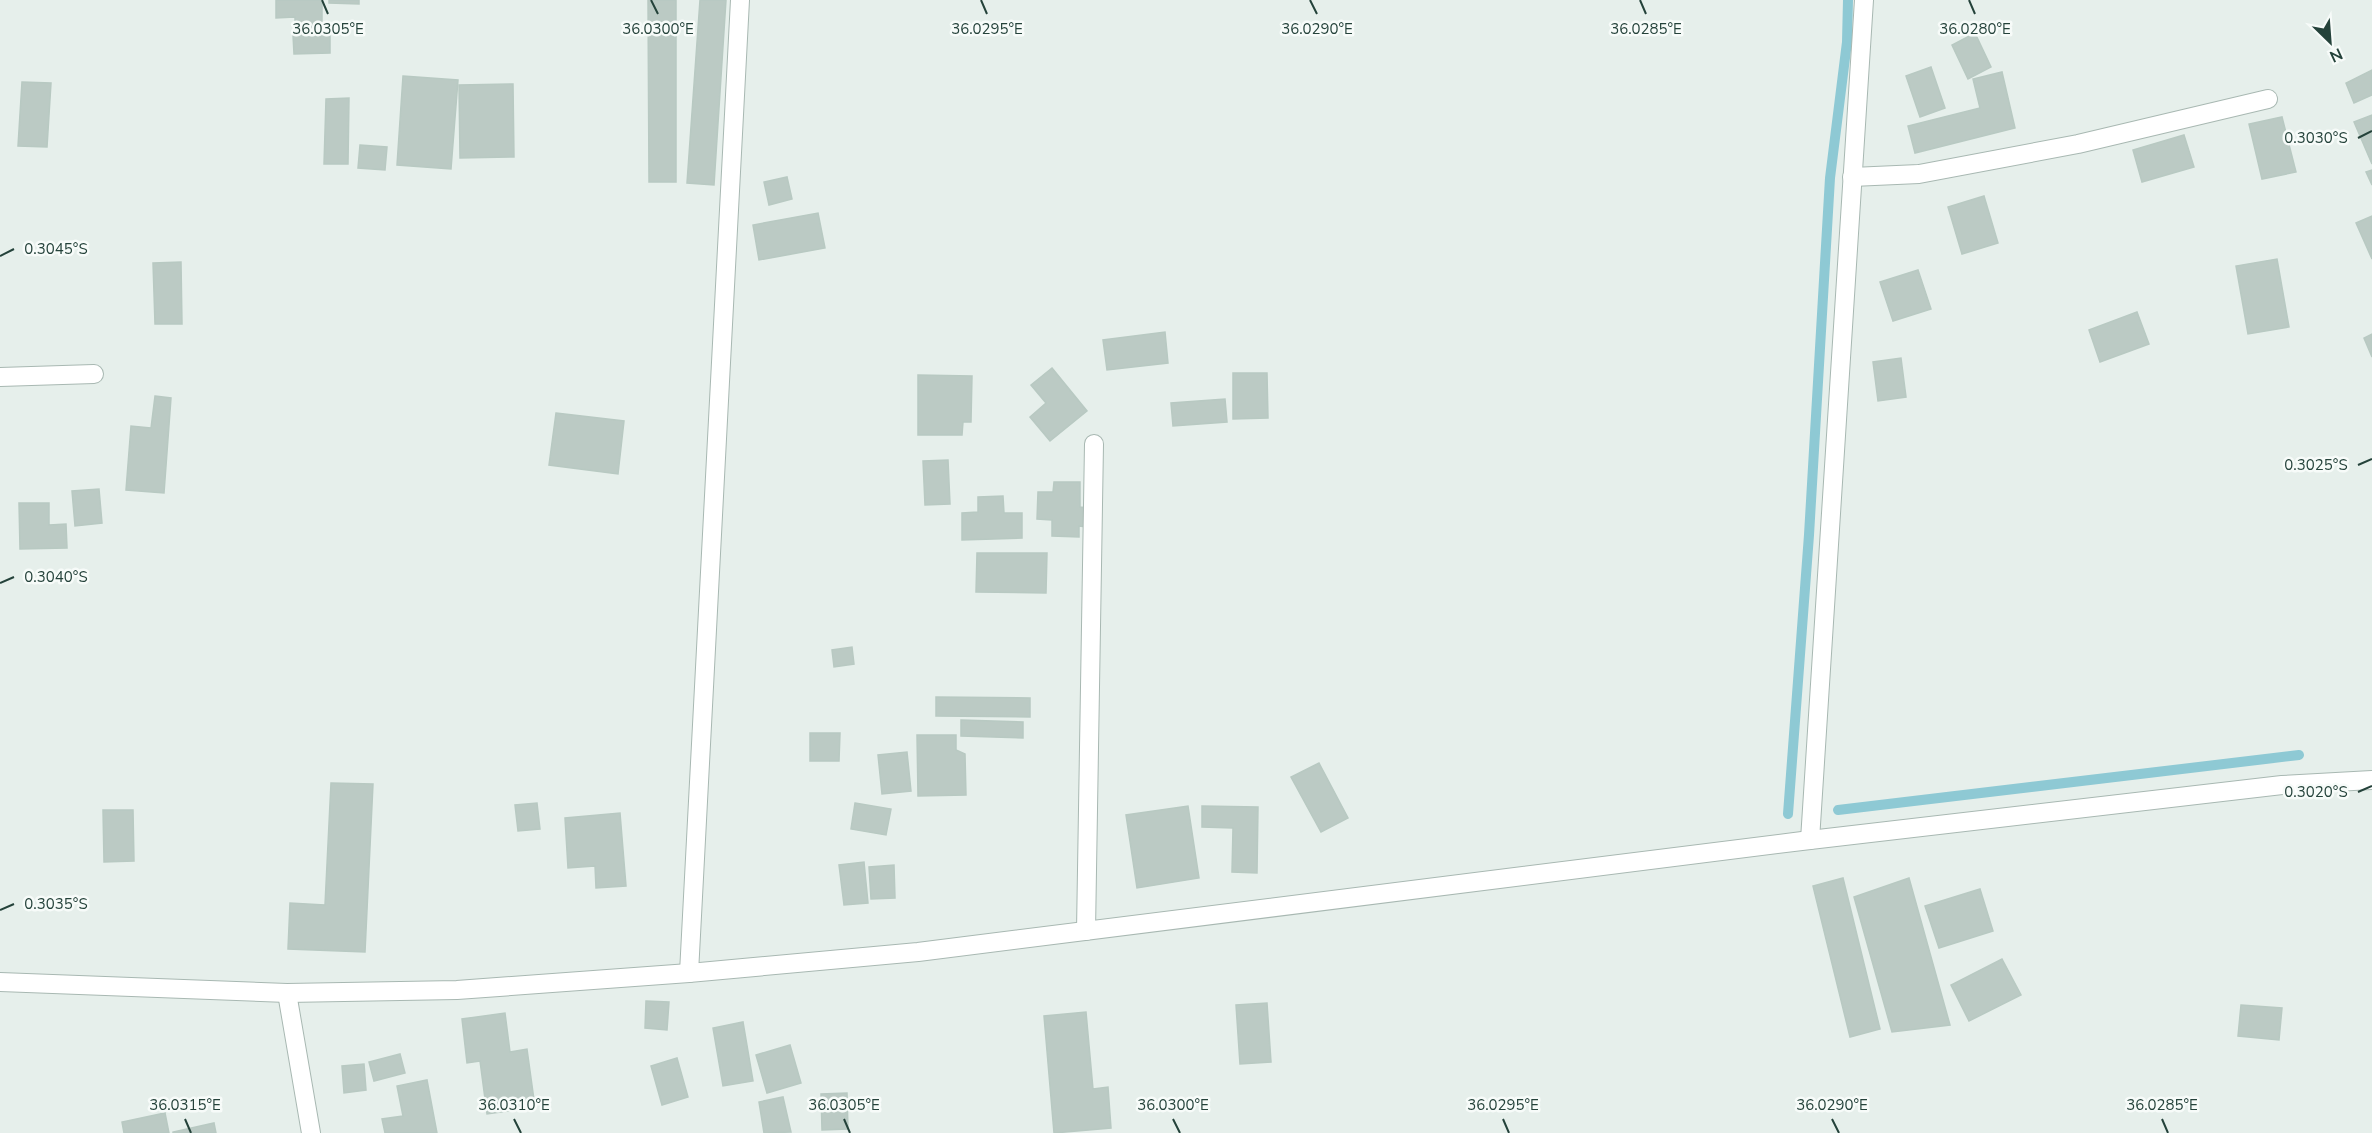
<svg xmlns="http://www.w3.org/2000/svg" width="2372" height="1133" viewBox="0 0 2372 1133" font-family="'Nunito Sans',sans-serif">
<rect width="100%" height="100%" fill="#e6efeb"/>
<g fill="none" stroke-linecap="round" stroke-linejoin="round">
<!-- stream -->
<g stroke="#8ec9d4" stroke-width="10">
<polyline points="1838,810 2299,755"/>
<polyline points="1788,814 1809,535 1830,178 1847,42 1848,0"/>
</g>
</g>
<!-- building -->
<g fill="#bbcac4" stroke="#b8c9c2" stroke-width="1.5">
<polygon points="276,0 322,0 322,28 295,28 295,17 276,18"/>
<polygon points="329,0 359,0 359,4 329,3"/>
<polygon points="648,0 676,0 676,182 649,182"/>
<polygon points="700,0 726,0 714,185 687,183"/>
<polygon points="1975,33 1991,67 1968,79 1952,45"/>
<polygon points="330,34 330,53 294,54 293,35"/>
<polygon points="1931,67 1945,108 1920,117 1906,76"/>
<polygon points="2372,70 2372,95 2354,103 2346,83"/>
<polygon points="2002,72 2015,128 1915,153 1908,126 1980,108 1973,79"/>
<polygon points="403,76 458,80 451,169 397,165"/>
<polygon points="22,82 51,83 47,147 18,146"/>
<polygon points="513,84 514,157 460,158 459,85"/>
<polygon points="349,98 348,164 324,164 326,99"/>
<polygon points="2372,115 2372,164 2354,122"/>
<polygon points="2282,117 2296,172 2262,179 2249,124"/>
<polygon points="2184,135 2194,167 2142,182 2133,150"/>
<polygon points="360,145 387,147 385,170 358,168"/>
<polygon points="2372,170 2372,185 2366,172"/>
<polygon points="787,177 792,199 769,205 764,182"/>
<polygon points="1984,196 1998,243 1962,254 1948,207"/>
<polygon points="818,213 825,248 759,260 753,225"/>
<polygon points="2372,216 2372,259 2356,223"/>
<polygon points="2277,259 2289,327 2248,334 2236,266"/>
<polygon points="181,262 182,324 155,324 153,263"/>
<polygon points="1918,270 1931,309 1893,321 1880,282"/>
<polygon points="2137,312 2149,344 2100,362 2089,330"/>
<polygon points="1165,332 1168,363 1107,370 1103,340"/>
<polygon points="2372,334 2372,357 2364,338"/>
<polygon points="1901,358 1906,397 1878,401 1873,362"/>
<polygon points="1052,368 1087,411 1050,441 1030,417 1046,403 1031,385"/>
<polygon points="1233,373 1267,373 1268,418 1233,419"/>
<polygon points="918,375 972,376 971,422 963,422 962,435 918,435"/>
<polygon points="155,396 171,398 164,493 126,490 131,426 151,428"/>
<polygon points="1225,399 1227,422 1173,426 1171,403"/>
<polygon points="556,413 624,421 618,474 549,465"/>
<polygon points="948,460 950,504 925,505 923,461"/>
<polygon points="1054,482 1080,482 1080,507 1087,508 1086,527 1079,526 1079,537 1052,536 1052,520 1037,519 1038,492 1053,492"/>
<polygon points="99,489 102,523 75,526 72,491"/>
<polygon points="1003,496 1004,513 1022,513 1022,538 962,540 962,513 978,512 978,497"/>
<polygon points="19,503 49,503 49,525 66,524 67,548 20,549"/>
<polygon points="977,553 1047,553 1046,593 976,592"/>
<polygon points="852,647 854,664 834,667 832,650"/>
<polygon points="936,697 1030,698 1030,717 936,716"/>
<polygon points="961,720 1023,722 1023,738 961,736"/>
<polygon points="810,733 840,733 839,761 810,761"/>
<polygon points="917,735 956,735 956,750 965,754 966,795 918,796"/>
<polygon points="907,752 911,791 882,794 878,755"/>
<polygon points="1319,763 1348,818 1321,832 1291,777"/>
<polygon points="331,783 373,784 365,952 288,949 290,903 325,905"/>
<polygon points="537,803 540,829 518,831 515,805"/>
<polygon points="855,803 891,809 886,835 851,829"/>
<polygon points="1188,806 1199,878 1137,888 1126,815"/>
<polygon points="1202,806 1258,807 1257,873 1232,872 1233,828 1202,827"/>
<polygon points="103,810 133,810 134,861 104,862"/>
<polygon points="620,813 626,886 596,888 595,866 568,868 565,818"/>
<polygon points="864,862 868,903 844,905 839,865"/>
<polygon points="894,865 895,898 871,899 869,867"/>
<polygon points="1843,878 1880,1029 1850,1037 1813,886"/>
<polygon points="1909,878 1950,1025 1892,1032 1854,897"/>
<polygon points="1980,889 1993,931 1939,948 1925,906"/>
<polygon points="2002,959 2021,995 1969,1021 1951,985"/>
<polygon points="646,1001 669,1002 667,1030 645,1028"/>
<polygon points="1267,1003 1271,1062 1240,1064 1236,1005"/>
<polygon points="2241,1005 2282,1008 2279,1040 2238,1036"/>
<polygon points="1086,1012 1093,1089 1108,1087 1111,1128 1054,1133 1044,1016"/>
<polygon points="505,1013 510,1052 527,1049 535,1107 487,1114 480,1061 467,1063 462,1019"/>
<polygon points="743,1022 753,1081 723,1086 713,1028"/>
<polygon points="790,1045 801,1083 767,1093 756,1055"/>
<polygon points="400,1054 405,1073 374,1081 369,1062"/>
<polygon points="677,1058 688,1097 662,1105 651,1066"/>
<polygon points="364,1064 366,1090 344,1093 342,1066"/>
<polygon points="427,1080 437,1133 385,1133 382,1119 403,1116 397,1086"/>
<polygon points="847,1093 848,1129 822,1130 821,1094"/>
<polygon points="783,1097 791,1132 764,1133 759,1102"/>
<polygon points="165,1113 169,1133 124,1133 122,1122"/>
<polygon points="214,1123 216,1133 173,1133 173,1132"/>
</g>
<g fill="none" stroke-linecap="round" stroke-linejoin="round">
<!-- minor casing -->
<g stroke="#a8b8b2" stroke-width="20">
<g id="minor">
<polyline points="1852,177 1919,174 2078,144 2268,99"/>
<polyline points="0,377 94,374"/>
<polyline points="1810,840 1864,0"/>
<polyline points="1086,931 1094,444"/>
<polyline points="689,973 740,0"/>
<polyline points="0,982 287,993 457,990 689,973 918,952 1810,840 2282,785 2372,780"/>
<polyline points="287,993 311,1133"/>
</g>
</g>
<!-- minor -->
<use href="#minor" stroke="#fff" stroke-width="18"/>
</g>
<!-- ticks -->
<path fill="none" stroke="#24423a" stroke-width="2" d="M322,0L328,14M651,0L658,14M981,0L987,14M1310,0L1317,14M1640,0L1646,14M1969,0L1975,14M2358,138L2372,131M0,256L14,249M2358,465L2372,459M0,583L14,577M2358,792L2372,786M0,910L14,904M185,1119L191,1133M514,1119L521,1133M844,1119L850,1133M1173,1119L1180,1133M1503,1119L1509,1133M1832,1119L1839,1133M2162,1119L2168,1133"/>
<g font-size="15" text-anchor="middle" fill="#24423a" stroke="#f7fbf9" stroke-width="5" stroke-linejoin="round" paint-order="stroke">
<text x="328" y="34">36.0305°E</text>
<text x="658" y="34">36.0300°E</text>
<text x="987" y="34">36.0295°E</text>
<text x="1317" y="34">36.0290°E</text>
<text x="1646" y="34">36.0285°E</text>
<text x="1975" y="34">36.0280°E</text>
<text x="2316" y="143">0.3030°S</text>
<text x="56" y="254">0.3045°S</text>
<text x="2316" y="470">0.3025°S</text>
<text x="56" y="582">0.3040°S</text>
<text x="2316" y="797">0.3020°S</text>
<text x="56" y="909">0.3035°S</text>
<text x="185" y="1110">36.0315°E</text>
<text x="514" y="1110">36.0310°E</text>
<text x="844" y="1110">36.0305°E</text>
<text x="1173" y="1110">36.0300°E</text>
<text x="1503" y="1110">36.0295°E</text>
<text x="1832" y="1110">36.0290°E</text>
<text x="2162" y="1110">36.0285°E</text>
</g>
<!-- north arrow -->
<g transform="translate(2330 42) rotate(155)" stroke="#f7fbf9" stroke-width="4.5" paint-order="stroke">
<path d="M0-4.5L10 22L0 15L-10 22Z" fill="#24423a"/>
<text y="-9" font-size="16" font-weight="bold" text-anchor="middle" fill="#24423a">N</text>
</g>
</svg>
